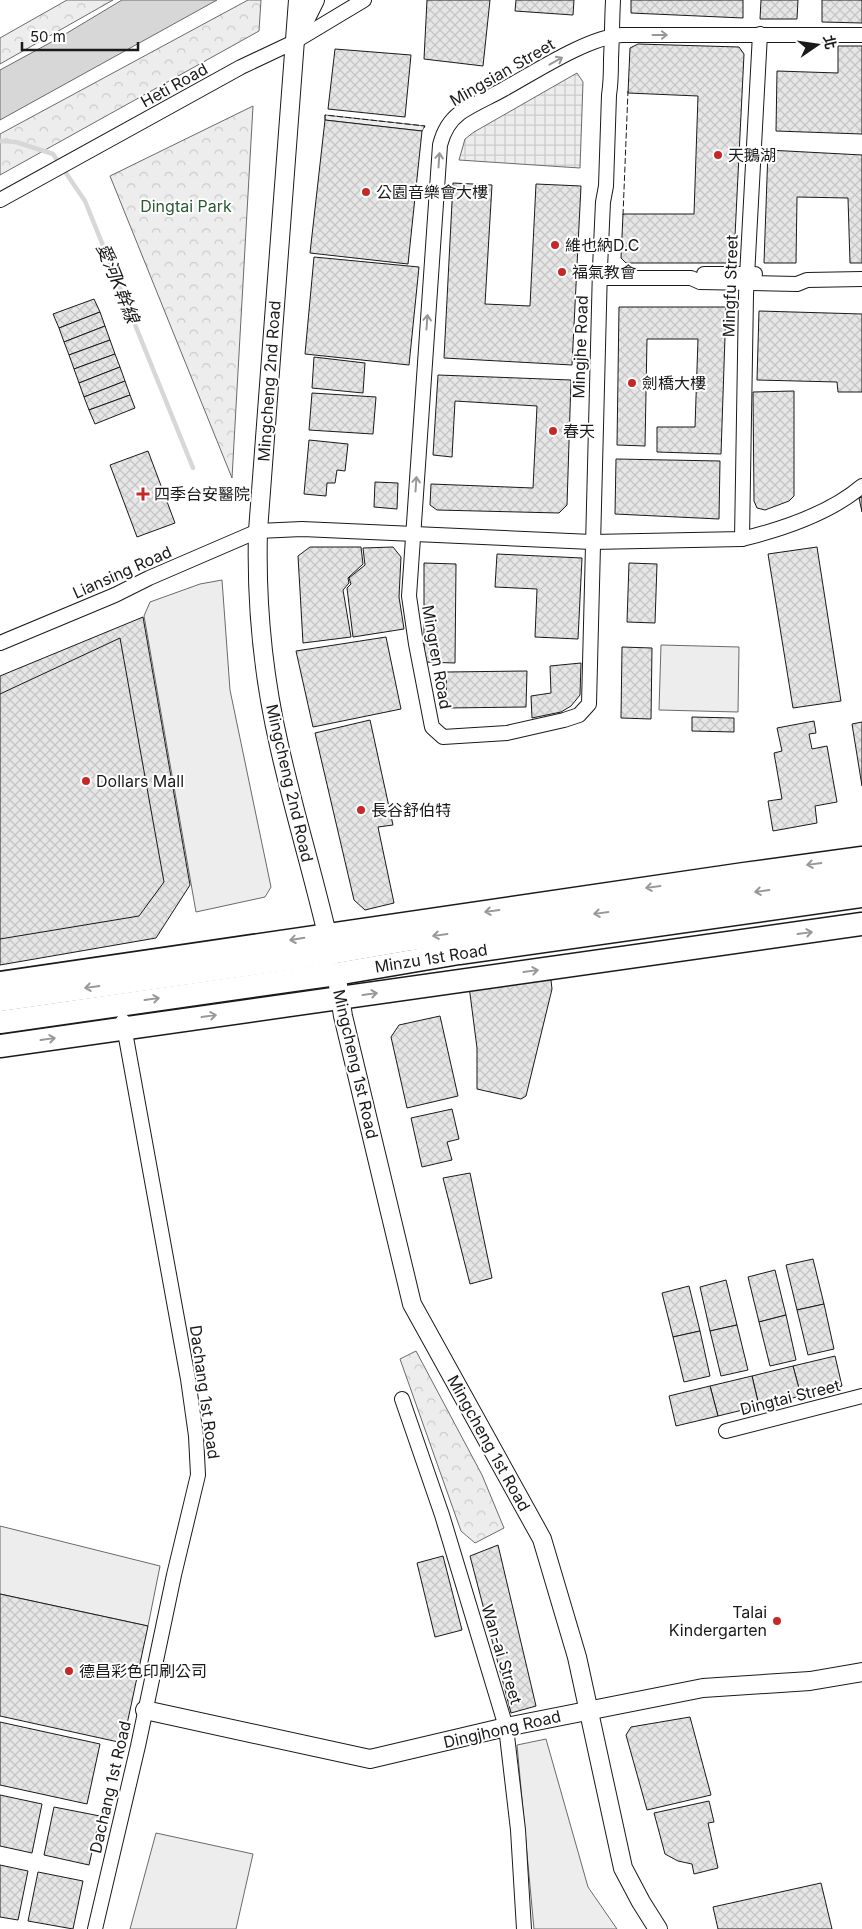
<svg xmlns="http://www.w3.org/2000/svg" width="862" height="1929" viewBox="0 0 862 1929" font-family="Inter,'Noto Sans TC',sans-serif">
<defs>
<pattern id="park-crowns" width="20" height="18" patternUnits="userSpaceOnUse" patternTransform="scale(1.25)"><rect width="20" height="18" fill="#ededed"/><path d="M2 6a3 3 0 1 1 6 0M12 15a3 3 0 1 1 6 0" fill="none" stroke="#cbcbcb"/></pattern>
<pattern id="plaza-grid" width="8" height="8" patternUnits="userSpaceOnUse" patternTransform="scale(1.25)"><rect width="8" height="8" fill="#ededed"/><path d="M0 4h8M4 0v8" fill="none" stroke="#cbcbcb"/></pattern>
<pattern id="building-cross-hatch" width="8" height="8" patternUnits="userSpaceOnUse" patternTransform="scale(1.25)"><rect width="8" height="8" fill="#e6e6e6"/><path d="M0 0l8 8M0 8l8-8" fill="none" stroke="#c5c5c5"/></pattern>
</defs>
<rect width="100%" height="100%" fill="#fff"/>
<!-- built -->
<g fill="#ededed" stroke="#6a6a6a">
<polygon points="325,115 425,126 422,131 325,120"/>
<polygon points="222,580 230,690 271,887 265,897 196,912 144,616 150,602 200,584"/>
<polygon points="661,645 739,647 738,712 659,710"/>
<polygon points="0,1526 160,1566 148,1626 0,1594"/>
<polygon points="546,1739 588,1887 617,1929 534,1929 517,1745"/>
<polygon points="156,1833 253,1854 236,1929 130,1929"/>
</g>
<!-- park -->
<g fill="url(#park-crowns)" stroke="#6a6a6a">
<polygon points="67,0 113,0 0,64 0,38"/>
<polygon points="248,0 261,0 259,31 0,175 0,134"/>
<polygon points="253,106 232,478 110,176"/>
<polygon points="416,1351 482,1475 504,1528 475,1543 461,1531 400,1359"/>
</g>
<!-- plaza -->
<polygon fill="url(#plaza-grid)" stroke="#6a6a6a" points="577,73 583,82 580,168 459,160 465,139 474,132"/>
<!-- water -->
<polygon fill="#d7d7d7" stroke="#6a6a6a" points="122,0 217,0 0,120 0,70 57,39"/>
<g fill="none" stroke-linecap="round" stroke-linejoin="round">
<!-- stream -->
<polyline stroke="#d7d7d7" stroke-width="4.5" points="0,141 16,142 53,154 85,201 193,468"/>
</g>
<!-- building -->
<g fill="url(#building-cross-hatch)" stroke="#1a1a1a">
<polygon points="427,0 490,0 483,66 424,59"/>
<polygon points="516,0 574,0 573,15 515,11"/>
<polygon points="631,0 743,0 743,18 631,13"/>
<polygon points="761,0 798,0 797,19 760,19"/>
<polygon points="822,0 862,0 862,23 822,22"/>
<polygon points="638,44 739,47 744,54 734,256 726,263 626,263 621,258 623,214 694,214 698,96 628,93 630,48"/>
<polygon points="838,46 862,46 862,134 776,131 777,71 838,73"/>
<polygon points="335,49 411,55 405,117 328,109"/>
<polygon points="325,120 422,131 408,264 310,253"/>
<polygon points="768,150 862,155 862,263 850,263 848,198 797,197 796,263 764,263"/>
<polygon points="453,183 492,185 485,304 530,306 536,184 581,186 572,365 444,358"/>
<polygon points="314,257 419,267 409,365 305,354"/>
<polygon points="94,299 100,312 59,328 53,314"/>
<polygon points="619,307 726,307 721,454 657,452 657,427 695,427 698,339 647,339 645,446 617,445"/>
<polygon points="759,311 862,314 862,392 838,392 837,382 757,380"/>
<polygon points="100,312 105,326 64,342 59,328"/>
<polygon points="105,326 110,340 69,355 64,342"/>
<polygon points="110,340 115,354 74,369 69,355"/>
<polygon points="115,354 120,367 79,383 74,369"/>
<polygon points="314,357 365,363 363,393 312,388"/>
<polygon points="120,367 125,381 84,397 79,383"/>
<polygon points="438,375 571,380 567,505 559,513 437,510 430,505 431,484 533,488 537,406 455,401 452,457 433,455"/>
<polygon points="125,381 130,395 89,410 84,397"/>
<polygon points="794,391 794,496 789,501 765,510 757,508 754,501 753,392"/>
<polygon points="312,393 376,397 373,434 309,430"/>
<polygon points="130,395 135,408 95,424 89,410"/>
<polygon points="309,440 348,444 345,471 337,470 335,483 327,483 326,496 304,494"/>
<polygon points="148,451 175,523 137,537 110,465"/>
<polygon points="616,459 720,461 719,519 615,514"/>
<polygon points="375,482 398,483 397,509 374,507"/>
<polygon points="862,497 862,512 859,498"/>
<polygon points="310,547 361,547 363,564 348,578 349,583 343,590 351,637 303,643 298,556"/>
<polygon points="393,547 401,557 399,597 404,629 353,637 347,588 351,584 349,578 365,565 363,548"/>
<polygon points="817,547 841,701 793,708 768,554"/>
<polygon points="497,554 582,558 578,639 535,637 537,589 495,587"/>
<polygon points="424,563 456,564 455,663 424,662"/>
<polygon points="629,563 657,564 655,623 627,622"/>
<polygon points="143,617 190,885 156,938 0,965 0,676"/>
<polygon points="386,637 401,709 313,727 296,651"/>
<polygon points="120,638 164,882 139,916 0,939 0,694"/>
<polygon points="622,647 652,648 651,719 621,718"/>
<polygon points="581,663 580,695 571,706 561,712 532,718 531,696 551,693 550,666"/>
<polygon points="527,671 526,707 447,708 446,672"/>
<polygon points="692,717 734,718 734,732 692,731"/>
<polygon points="370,720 393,825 378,827 394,903 365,910 354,900 315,733"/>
<polygon points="814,721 816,733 809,734 812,749 827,746 837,802 815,806 817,823 773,831 768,801 782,799 774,753 782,751 777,728"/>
<polygon points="862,722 862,786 852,724"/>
<polygon points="550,972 552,989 526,1096 521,1099 477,1089 477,1048 469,986"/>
<polygon points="440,1016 458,1096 407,1108 391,1037 399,1025"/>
<polygon points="452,1109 459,1139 447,1142 452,1160 422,1167 411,1118"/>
<polygon points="470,1173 492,1278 470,1284 443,1178"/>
<polygon points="813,1259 824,1304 797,1310 786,1265"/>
<polygon points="775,1270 786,1315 759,1322 748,1277"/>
<polygon points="726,1280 737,1325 710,1331 700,1287"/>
<polygon points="689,1286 700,1331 673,1337 662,1293"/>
<polygon points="824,1304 834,1349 808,1355 797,1310"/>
<polygon points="786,1315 796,1360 770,1366 759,1322"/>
<polygon points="737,1325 748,1370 721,1376 710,1331"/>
<polygon points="700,1331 710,1376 684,1382 673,1337"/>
<polygon points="835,1356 842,1386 801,1396 793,1366"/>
<polygon points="793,1366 801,1396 759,1406 752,1376"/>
<polygon points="752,1376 759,1406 718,1416 710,1386"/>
<polygon points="710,1386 718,1416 676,1426 669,1396"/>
<polygon points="498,1545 536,1706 511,1713 470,1556"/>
<polygon points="443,1556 462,1630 435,1637 417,1563"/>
<polygon points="0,1594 148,1626 123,1743 0,1716"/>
<polygon points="690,1717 711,1795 647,1810 626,1735 631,1727"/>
<polygon points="0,1722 100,1744 87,1804 0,1785"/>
<polygon points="0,1795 42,1804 32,1853 0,1846"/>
<polygon points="709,1801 714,1822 708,1823 718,1868 694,1874 692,1864 678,1861 665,1854 654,1813"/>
<polygon points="54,1807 100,1816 89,1865 44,1855"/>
<polygon points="0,1865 28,1871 18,1920 0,1917"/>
<polygon points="38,1872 83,1881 73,1929 28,1921"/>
<polygon points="821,1883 832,1929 718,1929 713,1907"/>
</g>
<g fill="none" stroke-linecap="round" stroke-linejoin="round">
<!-- minor casing -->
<g stroke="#1a1a1a" stroke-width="16">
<g id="minor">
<path d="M613,0C612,20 612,39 611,59C611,71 611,83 609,95L606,186L603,202L600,268L589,704L579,715L564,720L507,733L443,737L432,727L416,644L409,596L440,145C443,133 449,121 460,113C473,104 490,97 504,89C535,72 588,37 622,35H862"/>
<polyline points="0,200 241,67 294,42 364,0"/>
<polyline points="704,274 755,274"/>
<polyline points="600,278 691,278 700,282 797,284 807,280 862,279"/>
<polyline points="742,539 746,295 760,34"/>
<path d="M0,643L115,595L149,578L258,531L302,529L592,542L742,539C783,529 829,514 862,486"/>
<polyline points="402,1399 442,1515 506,1727 518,1830 524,1929"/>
<polyline points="726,1431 862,1396"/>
<polyline points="95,1929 138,1746 174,1575 198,1475 196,1436 188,1379 123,1021"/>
</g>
</g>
<!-- tertiary casing -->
<g stroke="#1a1a1a" stroke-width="20">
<g id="tertiary">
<path d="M298,0L258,531C256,603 263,675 279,745C294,813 315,880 330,947"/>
<polyline points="299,32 315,0"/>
<polyline points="338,985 343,1016 412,1304 542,1539 577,1657 623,1868 641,1902 658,1929"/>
<polyline points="145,1710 370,1759 506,1727 703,1688 810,1681 862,1672"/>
</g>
</g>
<!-- primary casing -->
<g stroke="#1a1a1a" stroke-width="25">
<g id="primary">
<polyline points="0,983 744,874 862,858"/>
<polyline points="0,1000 331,953 412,939 862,877"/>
<polyline points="0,1022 336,974 459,953 862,896"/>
<polyline points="0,1046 862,924"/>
</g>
</g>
<!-- minor -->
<use href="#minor" stroke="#fff" stroke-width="14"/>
<!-- tertiary -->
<use href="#tertiary" stroke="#fff" stroke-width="18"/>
<!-- primary -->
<use href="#primary" stroke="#fff" stroke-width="22"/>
<!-- fence -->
<g stroke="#1a1a1a" stroke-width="1" stroke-dasharray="6 2.5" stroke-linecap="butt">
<polyline points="325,120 325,115 425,126 422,131"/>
<polyline points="623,215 628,91"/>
</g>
</g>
<!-- one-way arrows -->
<defs><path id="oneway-shaft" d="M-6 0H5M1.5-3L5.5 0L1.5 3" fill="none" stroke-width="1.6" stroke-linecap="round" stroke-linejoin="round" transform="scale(1.25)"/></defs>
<g stroke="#989898">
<use href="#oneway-shaft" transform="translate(660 35)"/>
<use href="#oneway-shaft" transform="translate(556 61) rotate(-29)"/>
<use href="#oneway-shaft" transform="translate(439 160) rotate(-86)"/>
<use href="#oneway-shaft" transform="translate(427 322) rotate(-86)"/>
<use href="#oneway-shaft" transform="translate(416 484) rotate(-86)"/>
<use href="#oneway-shaft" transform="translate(814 864) rotate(172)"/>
<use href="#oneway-shaft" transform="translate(653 887) rotate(172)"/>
<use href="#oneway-shaft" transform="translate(762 891) rotate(172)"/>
<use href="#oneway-shaft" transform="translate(492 911) rotate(172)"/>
<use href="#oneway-shaft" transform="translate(601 913) rotate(172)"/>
<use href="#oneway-shaft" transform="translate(805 933) rotate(-8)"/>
<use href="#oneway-shaft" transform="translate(440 935) rotate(172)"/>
<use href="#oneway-shaft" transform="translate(297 939) rotate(171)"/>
<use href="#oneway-shaft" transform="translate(531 971) rotate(-8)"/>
<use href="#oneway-shaft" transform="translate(92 987) rotate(172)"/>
<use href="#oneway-shaft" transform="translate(370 994) rotate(-8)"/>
<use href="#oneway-shaft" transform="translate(152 999) rotate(-8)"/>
<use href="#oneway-shaft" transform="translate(209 1016) rotate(-8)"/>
<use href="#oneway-shaft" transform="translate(48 1039) rotate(-8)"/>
</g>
<!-- markers -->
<g fill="#c62828" stroke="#fff" stroke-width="2">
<circle cx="718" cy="155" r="5"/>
<circle cx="366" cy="192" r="5"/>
<circle cx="555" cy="245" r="5"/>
<circle cx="562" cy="272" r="5"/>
<circle cx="632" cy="383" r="5"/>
<circle cx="553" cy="431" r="5"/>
<path d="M140.5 486.5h5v5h5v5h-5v5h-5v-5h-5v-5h5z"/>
<circle cx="86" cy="781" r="5"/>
<circle cx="361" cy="810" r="5"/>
<circle cx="777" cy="1621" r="5"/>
<circle cx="69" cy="1671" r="5"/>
</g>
<g text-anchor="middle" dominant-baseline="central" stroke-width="4" stroke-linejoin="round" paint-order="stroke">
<!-- street labels -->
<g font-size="16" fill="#1a1a1a" stroke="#fff">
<text transform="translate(502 72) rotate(-30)">Mingsian Street</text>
<text transform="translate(174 85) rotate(-29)">Heti Road</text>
<text transform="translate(730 286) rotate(-88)">Mingfu Street</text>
<text transform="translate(580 347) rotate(-88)">Mingjhe Road</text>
<text transform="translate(269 381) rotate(-86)">Mingcheng 2nd Road</text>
<text transform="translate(122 572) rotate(-24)">Liansing Road</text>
<text transform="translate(437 657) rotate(80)">Mingren Road</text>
<text transform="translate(290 783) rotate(77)">Mingcheng 2nd Road</text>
<text transform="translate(431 958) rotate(-9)">Minzu 1st Road</text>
<text transform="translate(356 1064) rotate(77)">Mingcheng 1st Road</text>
<text transform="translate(205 1392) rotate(82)">Dachang 1st Road</text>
<text transform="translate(790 1397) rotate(-14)">Dingtai Street</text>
<text transform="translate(489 1443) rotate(61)">Mingcheng 1st Road</text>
<text transform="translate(502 1654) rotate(73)">Wan-ai Street</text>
<text transform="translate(502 1729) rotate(-13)">Dingjhong Road</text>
<text transform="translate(110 1787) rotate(-77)">Dachang 1st Road</text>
</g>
<!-- poi labels -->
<g font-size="16" fill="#1a1a1a" stroke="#fff" text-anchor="start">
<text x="728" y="155">天鵝湖</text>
<text x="376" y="192">公園音樂會大樓</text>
<text x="565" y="245">維也納D.C</text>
<text x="572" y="272">福氣教會</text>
<text x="642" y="383">劍橋大樓</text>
<text x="563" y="431">春天</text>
<text x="154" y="494">四季台安醫院</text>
<text x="96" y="781">Dollars Mall</text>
<text x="371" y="810">長谷舒伯特</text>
<text x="767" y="1612" text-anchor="end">Talai<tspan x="767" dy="18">Kindergarten</tspan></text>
<text x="79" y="1671">德昌彩色印刷公司</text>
</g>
<!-- park labels -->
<g font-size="16" fill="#2b5a34" stroke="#fff">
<text x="186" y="206">Dingtai Park</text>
</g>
<!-- water labels -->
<g font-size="18" font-style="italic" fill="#1a1a1a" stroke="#fff">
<text transform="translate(118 283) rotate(68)">愛河K幹線</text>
</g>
</g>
<!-- north arrow -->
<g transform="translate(817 45) rotate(77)" stroke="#ffffff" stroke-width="4" paint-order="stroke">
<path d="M0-4L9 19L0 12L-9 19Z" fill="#1a1a1a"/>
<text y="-8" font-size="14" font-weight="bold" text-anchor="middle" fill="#1a1a1a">北</text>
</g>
<!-- scale -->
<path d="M22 42v8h116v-8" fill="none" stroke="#1a1a1a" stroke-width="2.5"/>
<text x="30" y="42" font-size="15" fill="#1a1a1a" stroke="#ffffff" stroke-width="4" paint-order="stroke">50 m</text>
</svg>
